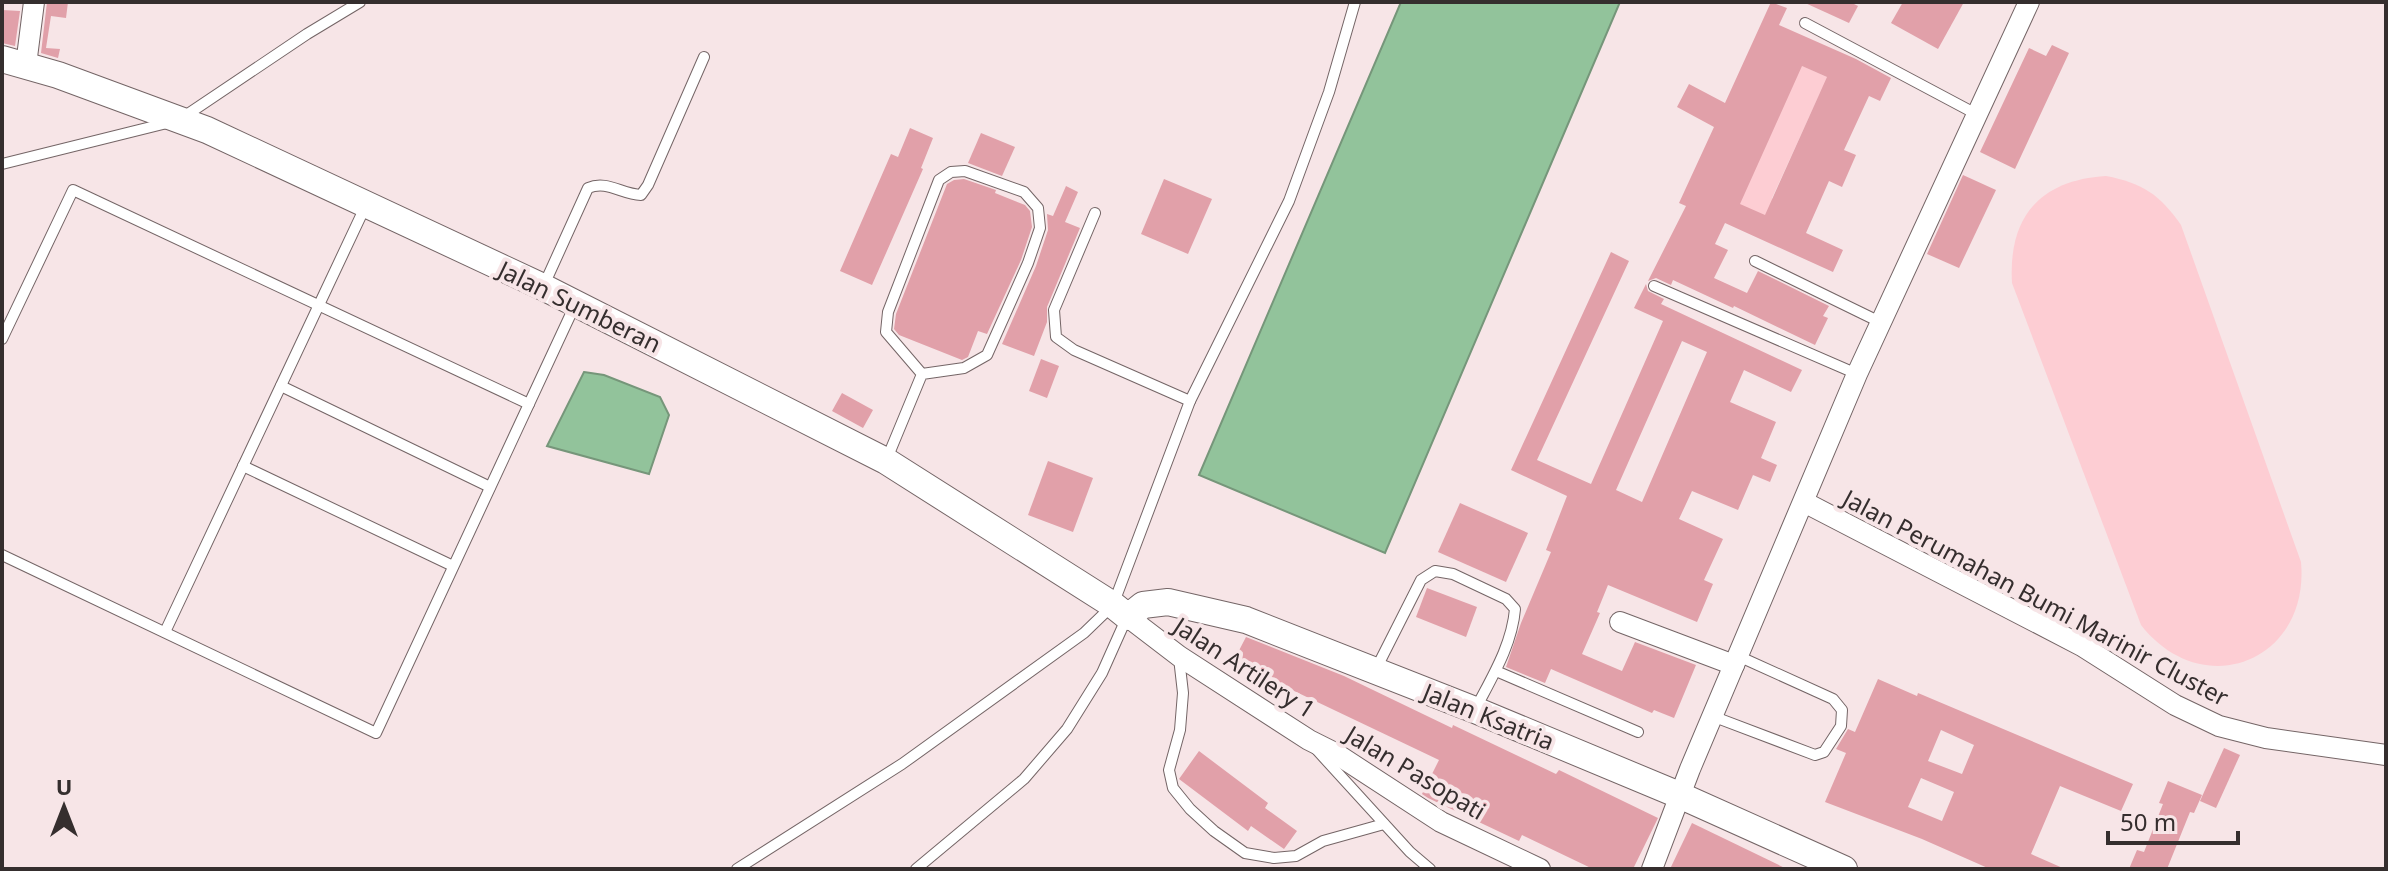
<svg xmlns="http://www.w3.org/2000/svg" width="2388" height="871" viewBox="0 0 2388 871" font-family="'Noto Sans',sans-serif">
<rect width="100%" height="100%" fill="#f7e5e7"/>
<!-- green -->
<g fill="#fdcdd3">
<polygon points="1791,61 1843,84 1820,93 1772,198 1781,223 1707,190"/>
<path d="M2106,176C2143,183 2160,195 2181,225L2301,562C2310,661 2203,704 2141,625L2012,283C2008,217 2040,180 2106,176Z"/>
</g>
<!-- water -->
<g fill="#92c39b" stroke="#76967a" stroke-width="2">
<polygon points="1401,2 1620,2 1385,553 1199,475"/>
<polygon points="584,372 604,375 660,397 669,415 649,474 547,446"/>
</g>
<!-- building -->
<g fill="#e1a0a9" fill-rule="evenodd">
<polygon points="47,2 68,2 66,18 51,16 46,48 60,49 58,58 41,53"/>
<path d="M1771,2L1787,8L1779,25L1856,59L1891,78L1880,101L1869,96L1844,150L1856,155L1842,187L1829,181L1806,233L1843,250L1833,272L1725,223L1715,244L1728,250L1714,278L1747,293L1758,271L1829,306L1823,316L1828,318L1815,345L1734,306L1733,308L1673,280L1671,285L1656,278L1648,281L1686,206L1679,203L1714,127L1677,107L1689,84L1725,103ZM1802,66L1827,77L1765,215L1740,204Z"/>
<polygon points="1803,2 1850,2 1858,6 1849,23"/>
<polygon points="1903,2 1964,2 1938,49 1891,23"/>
<polygon points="2,10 20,11 15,46 2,43"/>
<polygon points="2052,45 2069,53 2015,169 1980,152 2029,48 2046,56"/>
<polygon points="910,128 933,138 921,168 923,169 872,285 840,271 891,154 898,157"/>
<polygon points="981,133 1015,147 1002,176 968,163"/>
<polygon points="1963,175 1996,190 1959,268 1927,254"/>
<polygon points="964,179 996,190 995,193 1025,205 1030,211 1032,227 1021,260 987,334 978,331 968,357 962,360 899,335 894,329 896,314 947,184 954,180"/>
<polygon points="1164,179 1212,199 1188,254 1141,234"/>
<polygon points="1066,186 1078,192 1065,222 1080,228 1047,307 1047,322 1034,356 1002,344 1036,266 1048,230 1047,214 1053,216"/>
<path d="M1611,252L1629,261L1537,460L1591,484L1663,321L1634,308L1646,284L1648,291L1664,299L1661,304L1802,370L1791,392L1744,370L1730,402L1776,422L1761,458L1777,465L1770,482L1753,475L1738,510L1692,491L1679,519L1723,539L1704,580L1713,584L1697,622L1608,585L1597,612L1600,613L1582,654L1622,671L1635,642L1696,665L1674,718L1654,710L1652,713L1551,669L1545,683L1506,667L1521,623L1551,552L1546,550L1567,496L1511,470ZM1682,341L1707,352L1642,502L1616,490Z"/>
<polygon points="1041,359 1059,366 1047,398 1029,391"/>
<polygon points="842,393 873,410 863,428 832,411"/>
<polygon points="1048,461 1093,478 1073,532 1028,515"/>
<polygon points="1460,503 1528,533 1506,582 1438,552"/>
<polygon points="1427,588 1477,607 1466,637 1416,617"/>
<polygon points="1246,637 1344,676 1452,728 1453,725 1556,774 1559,770 1658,818 1633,869 1593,869 1522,835 1519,841 1428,798 1422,794 1439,760 1233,662"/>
<path d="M1878,679L1917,696L1918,693L2133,784L2121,811L2060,786L2031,854L2065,869H1990L1922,839L1825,802L1846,753L1836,749L1848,729L1855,732ZM1941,730L1974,745L1962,774L1928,761ZM1921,778L1954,792L1942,821L1908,807Z"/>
<polygon points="2224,748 2240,755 2216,808 2200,801"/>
<polygon points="1199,751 1268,803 1265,808 1297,831 1284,849 1251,826 1248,831 1179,779"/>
<polygon points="2168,781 2202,795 2194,813 2190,812 2167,869 2129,869 2137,850 2144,852 2163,804 2159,803"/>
<polygon points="1692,823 1787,869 1670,869"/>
</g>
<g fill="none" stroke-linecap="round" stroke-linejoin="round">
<!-- service casing -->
<g stroke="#746566" stroke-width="12">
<g id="service">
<polyline points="1805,23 1978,115"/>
<polyline points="182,118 307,34 360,2"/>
<polyline points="2,164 167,123"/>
<polyline points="1095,213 1054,310 1056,337 1074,350 1190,401"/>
<polyline points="1755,261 1880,322"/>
<path d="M544,285L588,188C607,180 621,194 641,195L648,185L704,57"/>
<polyline points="1654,286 1857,374"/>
<polyline points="2,339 73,190 529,404"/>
<polyline points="281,386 490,487"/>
<polyline points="886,461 922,374 886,332 888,312 939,180 951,172 965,171 1024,192 1038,208 1040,228 1028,263 987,355 964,368 922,374"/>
<polyline points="243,466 453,566"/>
<polyline points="2,555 376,733 575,305"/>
<polyline points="165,632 366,205"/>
<polyline points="1179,658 1183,693 1180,730 1169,770 1173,788 1190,809 1214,831 1245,853 1274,858 1296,856 1323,841 1384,824"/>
<path d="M1375,671L1421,580L1435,571L1453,574L1506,599L1515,609C1512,645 1492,677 1476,708"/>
<polyline points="1496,671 1638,732"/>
<polyline points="1712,716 1815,755 1824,752 1841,726 1842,710 1833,699 1738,656"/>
<polyline points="1316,749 1410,852 1430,869"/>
<polyline points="737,869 902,764 1084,633 1113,605 1190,401 1289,201 1329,92 1355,2"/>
<polyline points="916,869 1024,779 1067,729 1102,673 1127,617"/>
</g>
</g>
<!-- minor casing -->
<g stroke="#746566" stroke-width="22">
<g id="minor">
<polyline points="26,65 34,2"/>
<polyline points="1804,502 2082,646 2175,705 2219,726 2266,738 2386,755"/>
<polyline points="1128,617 1179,656 1309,740 1335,753 1441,822 1540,869"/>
<polyline points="1620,622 1734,665"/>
<polyline points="1652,869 1690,769 1857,374 2029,2"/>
</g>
</g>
<!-- tertiary casing -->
<g stroke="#746566" stroke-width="28">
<polyline id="tertiary" points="2,59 58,75 207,130 543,287 886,461 1113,605 1128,617 1143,605 1168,602 1246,620 1475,710 1679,795 1844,869"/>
</g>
<!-- service -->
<use href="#service" stroke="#fff" stroke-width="10"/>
<!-- minor -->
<use href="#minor" stroke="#fff" stroke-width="20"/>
<!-- tertiary -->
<use href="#tertiary" stroke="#fff" stroke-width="26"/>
</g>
<g text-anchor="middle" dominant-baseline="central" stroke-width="8" stroke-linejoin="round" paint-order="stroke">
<!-- street labels -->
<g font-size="24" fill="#352e2e" stroke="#f7e5e7">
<text transform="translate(580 306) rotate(26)">Jalan Sumberan</text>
<text transform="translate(2036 597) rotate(28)">Jalan Perumahan Bumi Marinir Cluster</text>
<text transform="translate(1245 667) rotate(33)">Jalan Artilery 1</text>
<text transform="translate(1489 716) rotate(22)">Jalan Ksatria</text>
<text transform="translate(1416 772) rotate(31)">Jalan Pasopati</text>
</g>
</g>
<!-- border -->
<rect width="2388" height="871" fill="none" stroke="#352e2e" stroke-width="8"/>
<!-- north arrow -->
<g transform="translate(64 807)" stroke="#f7e5e7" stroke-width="6" paint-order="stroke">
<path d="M0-6L14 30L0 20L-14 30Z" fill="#352e2e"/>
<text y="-12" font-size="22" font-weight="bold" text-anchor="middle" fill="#352e2e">U</text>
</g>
<!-- scale -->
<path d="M2108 831v12h130v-12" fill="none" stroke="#352e2e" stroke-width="4"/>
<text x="2120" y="831" font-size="24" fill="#352e2e" stroke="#f7e5e7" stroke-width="6" paint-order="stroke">50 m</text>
</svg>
